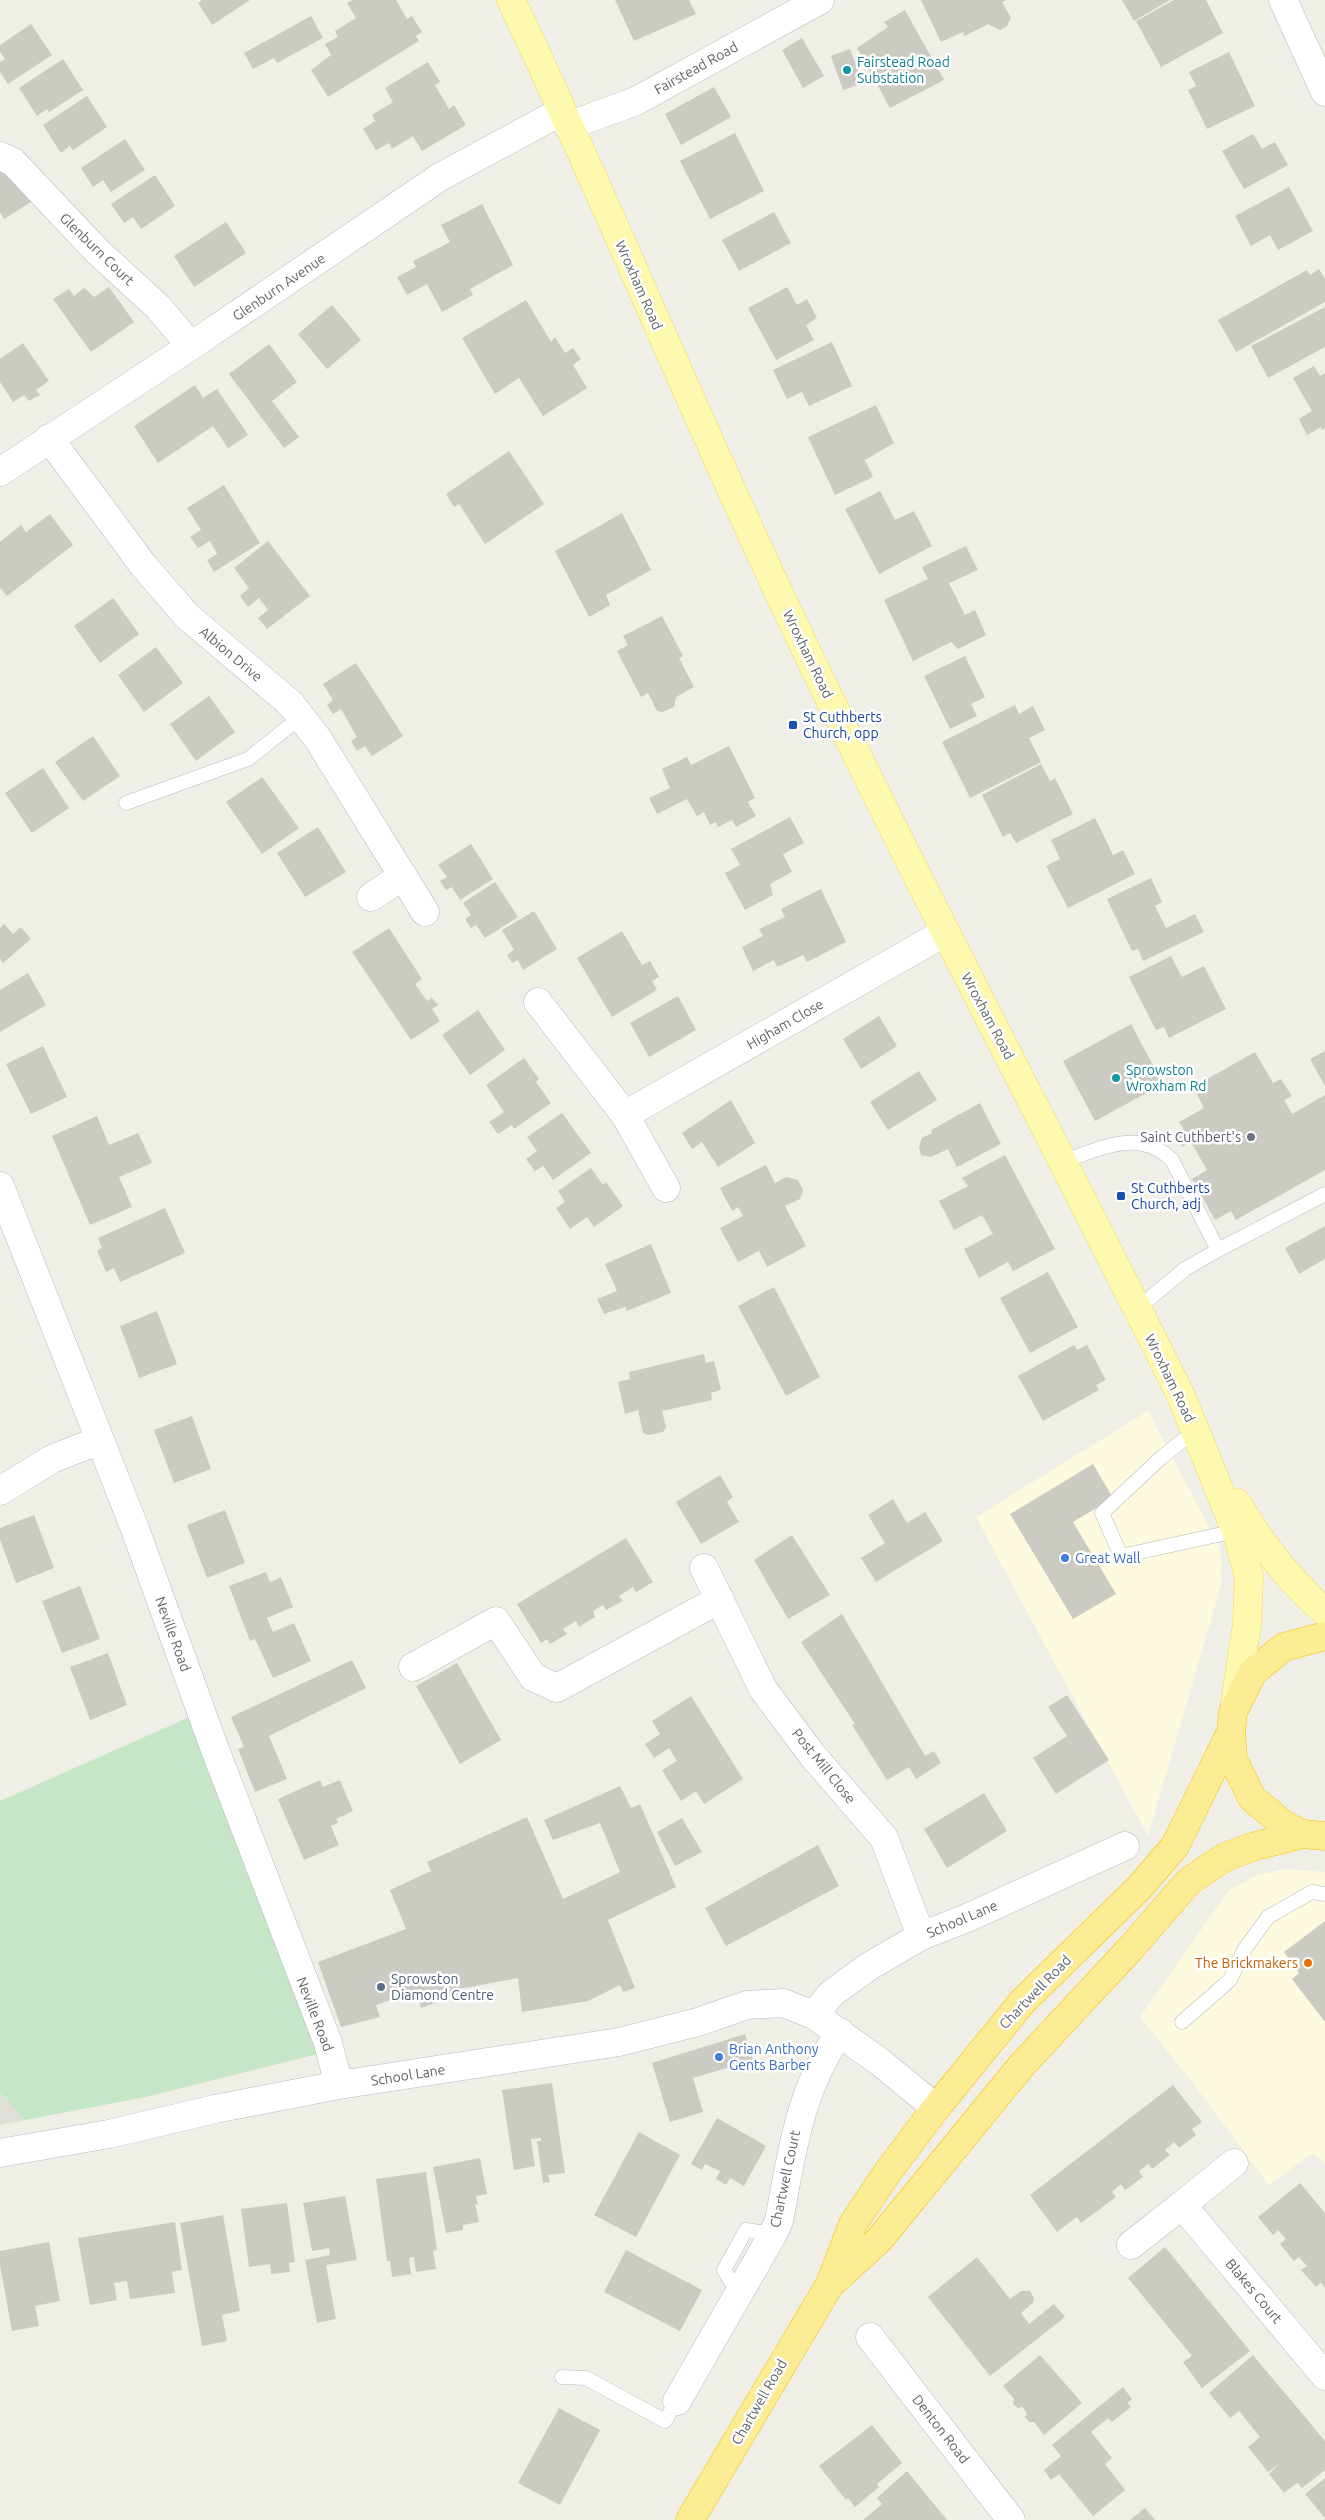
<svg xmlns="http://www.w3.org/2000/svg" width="1325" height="2520" viewBox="0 0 1325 2520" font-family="Ubuntu,sans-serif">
<rect width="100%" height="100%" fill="#f0efe7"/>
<!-- commercial -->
<g fill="#fefadf">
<polygon points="1148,1411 1220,1548 1222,1582 1148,1836 976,1517"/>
<polygon points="1285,1869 1325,1872 1325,2164 1313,2153 1269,2185 1189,2078 1140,2017 1229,1890 1255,1876"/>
</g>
<!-- industrial -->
<polygon fill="#dfded9" points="0,2092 25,2120 0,2125"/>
<!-- green -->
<polygon fill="#c5e7c8" points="194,1715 326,2052 146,2097 25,2120 0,2092 0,1801"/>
<!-- building -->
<g fill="#cccbc3">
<polygon points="202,0 250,0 212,25 198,3"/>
<polygon points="353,0 396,0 407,19 412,16 422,32 416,36 419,41 328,97 311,70 331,55 325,44 338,37 335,31 356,18 347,3"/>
<polygon points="615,0 689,0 696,14 634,41"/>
<polygon points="921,0 1006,0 1002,2 1011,18 1007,26 1000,30 986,23 987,25 964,36 963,32 941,42"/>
<polygon points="1122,0 1170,0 1134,21"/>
<polygon points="1174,0 1206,0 1223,33 1161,67 1136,21"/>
<polygon points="905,10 944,80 890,108 857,48 888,27 884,22"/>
<polygon points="311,16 323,38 277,63 274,58 253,69 244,53"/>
<polygon points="31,24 52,55 8,84 0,72 0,62 5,59 0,52 0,45"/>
<polygon points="802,38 824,76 803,88 782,50"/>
<polygon points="850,49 863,83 843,90 831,56"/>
<polygon points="1229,52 1255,106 1207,129 1188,90 1196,86 1189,72"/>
<polygon points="63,59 83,90 49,112 47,109 37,116 19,88"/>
<polygon points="428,62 440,82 435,85 449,109 454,105 466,125 422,151 413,136 392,149 389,143 376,150 363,129 375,121 372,115 393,102 385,88"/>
<polygon points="714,87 731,117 681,145 665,114"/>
<polygon points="87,96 107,127 73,150 70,146 61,153 43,125"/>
<polygon points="735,133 764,191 710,219 680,161"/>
<polygon points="1253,134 1262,149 1275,142 1288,165 1244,189 1222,151"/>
<polygon points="125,139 145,170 111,192 103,180 93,187 81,168"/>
<polygon points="5,161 31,202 4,219 0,212 0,165"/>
<polygon points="155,175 175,206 141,229 133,217 124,223 111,204"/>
<polygon points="1289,187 1313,231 1278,250 1270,235 1251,246 1235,216"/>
<polygon points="482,204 513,265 470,289 473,295 442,312 427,284 407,295 397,277 416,267 413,261 450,242 441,225"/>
<polygon points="774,212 791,243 739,271 722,240"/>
<polygon points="226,222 246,253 194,287 174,256"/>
<polygon points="1319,269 1325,279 1325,302 1236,352 1218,320 1307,270 1310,275"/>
<polygon points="109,287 134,322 91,352 53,299 69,289 74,296 84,288 94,297"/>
<polygon points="787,287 797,305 807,299 817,318 806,325 814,340 776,360 748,308"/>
<polygon points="526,300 551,342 555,337 565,353 573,348 581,359 573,365 587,388 543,416 519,378 495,394 462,338"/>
<polygon points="332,305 361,340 327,369 298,334"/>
<polygon points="1325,307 1325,347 1268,378 1251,346"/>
<polygon points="832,342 852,386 809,406 802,392 787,399 773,370"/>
<polygon points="23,343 49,381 36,390 40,395 29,401 24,395 13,402 0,382 0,359"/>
<polygon points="269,344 297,382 272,401 299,437 284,448 229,374"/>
<polygon points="1314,366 1320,376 1325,373 1325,428 1322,430 1321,427 1307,435 1299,419 1312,411 1293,378"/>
<polygon points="195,385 203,398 217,389 248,435 228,448 213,426 158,463 134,426"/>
<polygon points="876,405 894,443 865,460 873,477 835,495 808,437"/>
<polygon points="509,451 544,504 485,544 459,504 454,507 446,494"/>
<polygon points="224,485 260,543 214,572 207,560 217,554 210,541 198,548 190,537 201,530 187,508"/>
<polygon points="880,491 895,520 914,511 932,546 879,574 845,509"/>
<polygon points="622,513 651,570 606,595 610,605 589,617 555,551"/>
<polygon points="50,514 73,545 7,596 0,588 0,542 21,525 26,532"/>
<polygon points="268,541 310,596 267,629 258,618 268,610 259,598 248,607 240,596 249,588 234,568"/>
<polygon points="966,546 978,570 949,583 965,615 975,610 986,635 958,649 951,642 913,661 884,600 928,579 922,567"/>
<polygon points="113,598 139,634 100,663 74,626"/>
<polygon points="662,616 683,656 679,658 694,687 676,697 674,707 663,712 657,711 648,693 641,697 617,651 628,645 623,636"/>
<polygon points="156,647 183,683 144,712 118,675"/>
<polygon points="965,656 985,697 971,704 977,716 950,729 924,676"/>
<polygon points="356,663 403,736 372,756 365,746 357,751 351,741 357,737 341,709 333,714 327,705 333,700 323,684"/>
<polygon points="209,696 235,732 196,761 170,724"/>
<polygon points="1015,705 1019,714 1033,706 1045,730 1029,738 1041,762 970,798 942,742"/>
<polygon points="93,736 120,776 83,801 55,762"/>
<polygon points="729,746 755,798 748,802 756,816 736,827 732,820 718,827 716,822 710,825 704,812 697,816 687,799 657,814 649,798 670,788 662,769 687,757 691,765"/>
<polygon points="1041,764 1050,781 1055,778 1073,814 1016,843 1010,833 1003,837 982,795"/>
<polygon points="43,768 69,808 32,833 5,793"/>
<polygon points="262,777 299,828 262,854 226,802"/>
<polygon points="790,817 804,843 783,854 792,872 770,884 773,895 745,910 725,873 740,865 731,849"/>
<polygon points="1095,818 1113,855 1123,850 1135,874 1068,908 1046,866 1060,859 1051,840"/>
<polygon points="318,827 346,872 305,897 277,853"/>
<polygon points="471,844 493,879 460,900 452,887 446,890 440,881 447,877 438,865"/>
<polygon points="1151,878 1162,902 1155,906 1166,928 1195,914 1204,932 1143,961 1138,949 1132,951 1107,899"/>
<polygon points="495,882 518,917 485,938 476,925 471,928 465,919 471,915 463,903"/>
<polygon points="821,889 846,942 807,962 803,955 777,967 774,960 753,971 742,947 763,936 759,929 785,917 781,909"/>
<polygon points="534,911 557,949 523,970 518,960 512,963 507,955 514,950 502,930"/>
<polygon points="4,924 13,934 21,927 31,939 3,963 0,959 0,928"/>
<polygon points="389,928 422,979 415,984 427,1001 432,998 438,1005 432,1009 440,1021 411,1040 352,952"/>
<polygon points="622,931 642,965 650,961 659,977 652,981 657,990 612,1017 577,958"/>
<polygon points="1171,956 1182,977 1204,966 1226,1009 1169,1038 1164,1027 1156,1030 1129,977"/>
<polygon points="28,973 46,1005 0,1032 0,990"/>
<polygon points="678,996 696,1030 649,1057 630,1023"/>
<polygon points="478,1010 505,1050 470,1075 442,1035"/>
<polygon points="879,1016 897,1046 861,1069 843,1039"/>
<polygon points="1131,1024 1163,1084 1095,1121 1063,1061"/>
<polygon points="43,1046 67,1097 31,1114 6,1064"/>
<polygon points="1325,1051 1325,1086 1310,1059"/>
<polygon points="1255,1052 1273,1083 1281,1079 1292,1096 1284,1100 1292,1114 1325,1095 1325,1170 1236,1220 1231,1211 1215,1220 1192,1179 1207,1170 1191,1142 1182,1147 1176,1135 1184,1130 1179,1122 1204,1108 1193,1087"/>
<polygon points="524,1058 539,1079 536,1082 551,1103 514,1129 512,1125 498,1134 489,1122 504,1112 486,1085"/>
<polygon points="919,1071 937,1100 888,1130 870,1102"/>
<polygon points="731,1100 755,1143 718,1167 702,1142 692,1149 682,1133"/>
<polygon points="980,1103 1001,1144 957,1167 948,1149 931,1157 921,1155 919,1147 922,1138 932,1133 931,1130"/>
<polygon points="562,1113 591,1153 553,1180 543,1166 535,1171 526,1159 537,1151 527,1137"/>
<polygon points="97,1116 109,1145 138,1133 152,1163 119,1177 132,1207 90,1225 52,1136"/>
<polygon points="1005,1155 1055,1249 1013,1271 1008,1262 979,1278 964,1249 993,1234 982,1215 954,1230 939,1201 968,1186 962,1178"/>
<polygon points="766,1165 775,1183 786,1177 798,1180 803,1190 800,1199 785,1206 806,1246 767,1267 759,1251 738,1262 720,1228 743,1216 738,1207 732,1211 720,1188"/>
<polygon points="591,1168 603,1185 606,1182 623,1206 594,1227 587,1217 570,1229 556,1208 565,1202 558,1191"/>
<polygon points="165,1208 185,1253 120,1282 114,1268 106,1272 97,1251 102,1248 98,1238"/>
<polygon points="1325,1226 1325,1259 1299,1274 1285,1248"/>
<polygon points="651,1244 671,1293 627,1311 625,1307 604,1314 597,1299 617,1291 605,1264"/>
<polygon points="1048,1272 1078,1327 1030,1353 1000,1298"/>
<polygon points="774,1287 820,1377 786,1396 738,1306"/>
<polygon points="157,1311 177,1364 139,1378 120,1326"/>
<polygon points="1074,1345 1077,1350 1087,1345 1106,1380 1096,1385 1099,1390 1043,1421 1018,1376"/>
<polygon points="704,1354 706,1363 714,1361 721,1390 711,1393 712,1400 662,1411 666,1427 663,1432 649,1435 643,1433 638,1410 625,1414 618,1382 630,1379 629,1372"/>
<polygon points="192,1416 211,1469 174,1483 154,1430"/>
<polygon points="1093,1464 1113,1498 1073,1522 1116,1594 1073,1619 1010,1514"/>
<polygon points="720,1475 733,1497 727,1502 739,1522 701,1544 676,1502"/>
<polygon points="893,1499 907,1523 925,1512 943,1541 876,1582 861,1558 885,1543 868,1515"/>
<polygon points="225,1510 245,1563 207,1578 187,1525"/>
<polygon points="34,1515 54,1568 16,1583 0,1540 0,1528"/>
<polygon points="792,1535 830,1595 788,1619 754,1560"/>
<polygon points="626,1538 653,1582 636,1592 633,1587 619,1596 623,1601 606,1610 603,1605 593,1611 595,1617 579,1627 576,1621 563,1629 567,1634 550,1644 547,1639 541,1643 517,1604"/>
<polygon points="266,1572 270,1582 281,1577 293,1607 267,1618 273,1632 294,1623 311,1661 273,1678 255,1639 250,1641 229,1586"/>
<polygon points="80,1586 100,1639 62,1653 42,1601"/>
<polygon points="842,1614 925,1756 934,1751 941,1763 916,1779 909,1767 887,1780 852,1725 855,1724 801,1642"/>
<polygon points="108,1653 127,1705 90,1720 70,1667"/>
<polygon points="352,1660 366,1688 269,1736 287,1779 255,1792 238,1749 244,1747 231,1717"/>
<polygon points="457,1663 501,1740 460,1764 416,1686"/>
<polygon points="1067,1695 1109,1760 1056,1794 1033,1758 1067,1736 1048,1707"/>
<polygon points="691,1696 743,1779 704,1804 696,1791 681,1801 662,1770 677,1761 669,1748 654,1758 645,1744 660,1734 652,1721"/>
<polygon points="320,1780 323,1787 340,1780 353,1811 336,1819 338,1823 331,1826 339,1845 304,1860 278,1799"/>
<polygon points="620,1786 631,1808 640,1804 676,1887 608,1920 635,1988 623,1992 620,1985 588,2001 522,2012 518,1978 460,1989 462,1993 421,2008 417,1991 376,2005 380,2017 341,2027 318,1962 406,1929 390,1890 431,1871 427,1862 527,1817 563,1899 620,1872 600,1823 553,1840 544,1820"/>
<polygon points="984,1793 1007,1831 947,1868 924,1829"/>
<polygon points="682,1818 702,1852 675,1866 657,1832"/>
<polygon points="818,1845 839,1886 726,1946 705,1908"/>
<polygon points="1325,1921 1325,2022 1292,1979 1299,1973 1284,1952"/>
<polygon points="745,2034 753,2060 693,2078 703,2112 670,2122 652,2063"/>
<polygon points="552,2083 565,2173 548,2175 550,2182 543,2183 537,2141 541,2141 541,2138 531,2139 535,2166 514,2170 502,2090"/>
<polygon points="1173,2085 1202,2122 1192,2129 1196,2135 1179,2148 1174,2142 1165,2150 1170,2155 1152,2169 1148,2164 1139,2171 1143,2177 1125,2190 1121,2184 1112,2192 1116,2197 1081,2223 1077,2217 1057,2232 1030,2195"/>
<polygon points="717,2118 766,2146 744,2186 730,2178 726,2185 716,2179 720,2171 705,2164 702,2170 691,2164"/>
<polygon points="639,2132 680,2155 636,2237 594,2215"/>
<polygon points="480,2158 487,2194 476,2196 478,2205 475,2204 479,2222 463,2225 463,2230 446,2233 433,2167"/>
<polygon points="426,2172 437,2250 433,2251 436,2269 416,2272 414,2257 409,2258 411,2274 392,2277 390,2261 387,2261 376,2179"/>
<polygon points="1300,2183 1325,2213 1325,2288 1321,2283 1316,2287 1301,2270 1307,2266 1299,2257 1294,2261 1280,2244 1286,2239 1278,2230 1273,2235 1258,2217"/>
<polygon points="345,2196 357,2260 326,2265 336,2319 317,2323 305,2260 330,2255 329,2248 312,2251 303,2203"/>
<polygon points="287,2203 295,2262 289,2263 290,2272 271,2274 270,2264 249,2267 241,2209"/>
<polygon points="223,2215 240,2311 222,2315 227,2341 202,2346 180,2223"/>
<polygon points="175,2222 182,2270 172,2272 175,2293 130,2299 127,2281 114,2283 117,2300 90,2305 78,2238"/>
<polygon points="49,2242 60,2301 35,2306 39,2326 12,2331 0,2265 0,2251"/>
<polygon points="1165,2247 1250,2351 1202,2388 1183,2362 1192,2356 1128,2278"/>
<polygon points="626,2250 702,2290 680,2331 604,2292"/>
<polygon points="977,2257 1010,2299 1021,2291 1030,2291 1034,2298 1033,2303 1021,2313 1029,2324 1054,2304 1065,2317 990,2376 928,2297"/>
<polygon points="1040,2355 1082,2403 1044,2435 1034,2422 1029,2422 1025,2417 1027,2413 1022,2407 1018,2408 1013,2404 1014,2399 1003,2386"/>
<polygon points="1253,2355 1325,2441 1325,2470 1302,2488 1297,2483 1284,2493 1269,2474 1280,2463 1268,2472 1248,2447 1260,2437 1239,2411 1230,2418 1209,2393"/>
<polygon points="1123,2387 1132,2399 1127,2403 1131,2407 1112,2422 1108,2418 1091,2432 1112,2458 1105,2464 1125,2490 1093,2516 1059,2474 1051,2480 1044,2470 1061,2456 1052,2445"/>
<polygon points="559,2408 600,2430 560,2505 518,2483"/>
<polygon points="872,2425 902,2463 877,2484 879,2487 855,2507 848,2498 846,2500 819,2466"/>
<polygon points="907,2471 947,2520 863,2520 882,2504 877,2498"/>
<polygon points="1325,2478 1325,2518 1305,2494"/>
<polygon points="1145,2508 1155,2520 1130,2520"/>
</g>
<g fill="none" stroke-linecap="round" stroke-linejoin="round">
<!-- lane casing -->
<g stroke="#b7b9bd" stroke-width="15">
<g id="lane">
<polyline points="126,803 248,759 301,717"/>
<path d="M1063,1161C1101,1149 1139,1127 1172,1160L1218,1250L1185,1269L1137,1309"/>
<polyline points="1218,1250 1325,1194"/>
<polyline points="1196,1430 1162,1457 1102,1513 1121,1556 1236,1531"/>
<polyline points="1182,2022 1230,1980 1244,1950 1268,1917 1312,1892 1325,1894"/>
<polyline points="739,2295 724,2270 746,2230 773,2234"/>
<polyline points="562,2377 586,2378 665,2421 677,2401"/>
</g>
</g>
<!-- street casing -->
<g stroke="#b7b9bd" stroke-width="29">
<g id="street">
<polyline points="1283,0 1325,92"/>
<polyline points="568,126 636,101 820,0"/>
<polyline points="0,156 13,162 98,252 158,307 191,346"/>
<polyline points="49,438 143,565 187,616 291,704 318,739 425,912"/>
<polyline points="0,472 191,346 440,177 562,111"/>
<polyline points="371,897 403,876"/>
<polyline points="538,1002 625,1115 944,933"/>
<polyline points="625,1115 666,1188"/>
<polyline points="0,1186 135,1529 214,1747 328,2043 339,2085"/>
<polyline points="0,1491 52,1459 100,1440"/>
<polyline points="704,1568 763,1689 813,1756 884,1838 921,1936"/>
<polyline points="413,1667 496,1621 533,1677 557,1688 720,1599"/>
<polyline points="814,2015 831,1994 868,1967 921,1936 967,1918 1125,1846"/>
<polyline points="0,2153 109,2134 215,2109 339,2085 619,2042 698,2022 747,2005 783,2003 814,2015 880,2062 936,2108"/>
<polyline points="1234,2163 1182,2205 1325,2376"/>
<polyline points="1131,2245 1182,2205"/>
<polyline points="870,2337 1011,2520"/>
<path d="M677,2401L773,2234L779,2221C792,2152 799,2091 840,2032"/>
</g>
</g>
<!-- primary casing -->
<g stroke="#f0d661" stroke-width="29">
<g id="primary">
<path d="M511,0C607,201 691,408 787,610C912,875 1051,1134 1181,1396L1236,1531L1249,1576L1247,1624L1235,1703"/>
<path d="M1237,1503C1260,1543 1290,1581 1325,1612"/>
</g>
</g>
<!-- highway casing -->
<g stroke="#f5c103" stroke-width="29">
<g id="highway">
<polyline points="1325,1636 1284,1647 1253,1672 1233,1712 1231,1732 1233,1759 1252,1798 1284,1825 1303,1834 1325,1836"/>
<polyline points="835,2280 879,2240 1022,2065 1131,1948 1189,1881 1225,1857 1255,1846 1303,1834"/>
<polyline points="690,2520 830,2284 853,2224 887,2173 936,2108 1023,2001 1139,1888 1175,1846 1231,1732"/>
</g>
</g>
<!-- lane -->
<use href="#lane" stroke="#fff" stroke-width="14"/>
<!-- street -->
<use href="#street" stroke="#fff" stroke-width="28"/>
<!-- primary -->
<use href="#primary" stroke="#fef9af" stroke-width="28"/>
<!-- highway -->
<use href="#highway" stroke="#fcec93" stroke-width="28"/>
</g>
<!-- markers -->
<g fill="#0f9aa8" stroke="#fff" stroke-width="2">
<circle cx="847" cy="70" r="5"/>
<circle cx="1116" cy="1078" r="5"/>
</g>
<g fill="#1a4fb4" stroke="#fff" stroke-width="2">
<rect x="788" y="720" width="10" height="10" rx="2.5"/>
<rect x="1116" y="1191" width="10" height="10" rx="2.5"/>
</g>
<circle fill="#6b7280" stroke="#fff" stroke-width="2" cx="1251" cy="1137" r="5"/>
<g fill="#3f7fe0" stroke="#fff" stroke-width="2">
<circle cx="1065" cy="1558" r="5"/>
<circle cx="719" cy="2057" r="5"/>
</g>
<circle fill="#e8710a" stroke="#fff" stroke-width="2" cx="1308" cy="1963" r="5"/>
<circle fill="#5c6f8a" stroke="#fff" stroke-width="2" cx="381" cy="1987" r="5"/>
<g text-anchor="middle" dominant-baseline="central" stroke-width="5" stroke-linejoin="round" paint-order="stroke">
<!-- culture labels -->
<g font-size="14" fill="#0d838f" stroke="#fff" text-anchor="start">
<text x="857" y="62">Fairstead Road<tspan x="857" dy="16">Substation</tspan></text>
<text x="1126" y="1070">Sprowston<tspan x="1126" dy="16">Wroxham Rd</tspan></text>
</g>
<!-- street labels -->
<g font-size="14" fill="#5f6267" stroke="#fff">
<text transform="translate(696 68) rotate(-29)">Fairstead Road</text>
<text transform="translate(97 249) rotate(44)">Glenburn Court</text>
<text transform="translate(639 285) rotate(66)">Wroxham Road</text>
<text transform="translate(279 287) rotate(-34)">Glenburn Avenue</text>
<text transform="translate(231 654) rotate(40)">Albion Drive</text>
<text transform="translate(808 654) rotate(64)">Wroxham Road</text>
<text transform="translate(988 1016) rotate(62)">Wroxham Road</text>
<text transform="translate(785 1024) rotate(-30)">Higham Close</text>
<text transform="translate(1170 1378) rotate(64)">Wroxham Road</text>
<text transform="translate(173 1634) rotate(70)">Neville Road</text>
<text transform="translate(824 1766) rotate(51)">Post Mill Close</text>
<text transform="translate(962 1919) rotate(-23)">School Lane</text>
<text transform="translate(1035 1992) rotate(-46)">Chartwell Road</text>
<text transform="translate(315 2014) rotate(69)">Neville Road</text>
<text transform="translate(408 2075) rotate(-9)">School Lane</text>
<text transform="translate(785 2179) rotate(-78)">Chartwell Court</text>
<text transform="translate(1254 2291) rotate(50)">Blakes Court</text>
<text transform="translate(759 2402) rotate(-60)">Chartwell Road</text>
<text transform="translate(941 2429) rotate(52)">Denton Road</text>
</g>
<!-- transit labels -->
<g font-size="14" fill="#164399" stroke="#fff" text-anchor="start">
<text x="803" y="717">St Cuthberts<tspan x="803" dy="16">Church, opp</tspan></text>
<text x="1131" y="1188">St Cuthberts<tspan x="1131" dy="16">Church, adj</tspan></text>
</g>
<!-- worship labels -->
<g font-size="14" fill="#5b616d" stroke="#fff" text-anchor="end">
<text x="1241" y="1137">Saint Cuthbert's</text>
</g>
<!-- shop labels -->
<g font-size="14" fill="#366cbe" stroke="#fff" text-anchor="start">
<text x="1075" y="1558">Great Wall</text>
<text x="729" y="2049">Brian Anthony<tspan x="729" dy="16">Gents Barber</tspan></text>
</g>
<!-- food labels -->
<g font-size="14" fill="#c56008" stroke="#fff" text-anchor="end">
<text x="1298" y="1963">The Brickmakers</text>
</g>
<!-- service labels -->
<g font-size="14" fill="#4e5e75" stroke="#fff" text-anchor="start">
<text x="391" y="1979">Sprowston<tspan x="391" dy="16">Diamond Centre</tspan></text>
</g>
</g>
</svg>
